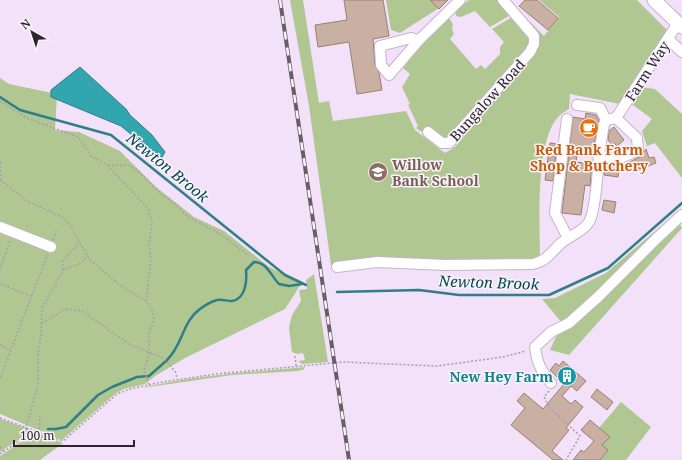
<svg xmlns="http://www.w3.org/2000/svg" width="682" height="460" viewBox="0 0 682 460" font-family="'Noto Serif',serif">
<rect width="100%" height="100%" fill="#f2e1f8"/>
<!-- green -->
<g fill="#b1c791">
<path d="M290,0H303L319,103L329,101L333,121L406,111L415,130L445,153L455,147L535,51L538,39L517,13L519,11L544,36L559,17L539,0H637L668,31L620,104L570,94L569,109C564,112 558,116 555,121C535,151 540,224 540,260L331,265L309,106Z"/>
<polygon points="386,0 430,0 439,8 400,33 391,30"/>
<polygon points="469,0 499,0 512,14 490,27 475,11 461,17 456,16 455,10"/>
<path d="M514,16C518,22 526,29 529,36C536,58 463,131 447,149L416,128L418,126L408,105L410,104L402,87L410,74L403,68L407,63L406,62L445,17H448L453,24L452,29L454,34L450,39L476,69L481,65L485,69L500,54V47L504,42L492,29Z"/>
<polygon points="0,78 9,84 57,94 55,130 79,132 120,151 156,187 194,217 224,231 268,266 301,284 285,309 185,358 155,376 145,384 124,389 115,394 62,440 0,414"/>
<polygon points="640,87 655,89 682,114 682,178 655,143 647,146 642,131 652,119 629,102"/>
<polygon points="674,215 682,228 569,355 550,350 562,323 542,299 555,298 606,273"/>
<polygon points="314,274 328,362 302,364 298,361 305,360 303,353 297,354 292,352 289,328 292,315 301,301 299,290 307,289 306,280"/>
<path d="M305,367L303,370L297,371L232,375L142,388C195,375 250,372 305,367Z"/>
<polygon points="621,402 651,427 626,460 600,460 608,450 602,445 609,437 599,428"/>
<polygon points="0,419 29,429 29,433 0,452"/>
<polygon points="34,433 39,433 63,443 40,460 0,460 0,456"/>
</g>
<!-- water -->
<polygon fill="#32a6ae" stroke="#307f87" points="80,67 126,109 130,115 152,135 165,152 161,159 121,126 51,97 51,90"/>
<g fill="none" stroke-linecap="round" stroke-linejoin="round">
<!-- stream -->
<g stroke="#307f87" stroke-width="2.5">
<polyline points="0,97 20,110 111,135 285,275 306,285"/>
<polyline points="337,292 419,290 459,295 549,295 608,268 682,203"/>
<path d="M167,360C183,345 182,322 200,309C205,305 211,302 217,300C222,299 227,301 232,301C246,299 247,280 246,270L254,262C267,262 271,276 279,284L289,286L302,284"/>
<polyline points="48,429 56,429 66,427 98,395 112,387 137,377 149,376 166,361"/>
</g>
</g>
<!-- building -->
<g fill="#cab0a3" stroke="#998074">
<polygon points="344,0 383,0 389,36 373,39 375,65 379,72 382,90 357,94 349,42 318,47 315,25 347,20"/>
<polygon points="430,0 448,0 439,9"/>
<polygon points="525,0 537,0 558,18 548,30 519,6"/>
<polygon points="586,113 596,115 599,120 593,151 578,148 576,162 592,164 590,186 585,185 581,215 562,213 573,117 585,119"/>
<polygon points="614,127 624,140 617,146 614,143 612,145 608,140 609,131"/>
<polygon points="550,143 557,144 553,181 545,180"/>
<polygon points="646,149 649,158 654,157 656,163 632,172 628,163 641,156"/>
<polygon points="605,164 619,167 618,177 604,175"/>
<polygon points="604,200 616,202 614,213 602,210"/>
<polygon points="563,361 586,381 577,391 571,386 562,396 571,404 575,400 583,407 566,428 569,430 552,451 563,460 553,460 511,425 525,408 517,401 524,393 543,409 564,384 550,370 556,363 559,366"/>
<polygon points="597,389 613,402 607,410 591,397"/>
<polygon points="590,420 610,437 602,445 608,450 600,460 573,460 581,450 584,452 594,441 581,430"/>
</g>
<g fill="none" stroke-linecap="round" stroke-linejoin="round">
<!-- minor casing -->
<g stroke="#c5b5cb" stroke-width="12">
<g id="minor">
<polyline points="668,39 682,52"/>
<polyline points="419,40 411,38 380,46 381,65 389,75 419,40 460,0"/>
<path d="M577,105L600,108L606,120L616,118L637,138L638,150C625,156 613,164 599,154L604,124L606,120"/>
<polyline points="616,118 678,23"/>
<polyline points="567,119 555,213 568,238"/>
<polyline points="428,132 442,143 449,143 530,52 534,44 534,36 503,0"/>
<polyline points="0,227 51,247"/>
<path d="M337,267L377,262L445,265L533,264C546,261 551,253 560,244C569,236 583,232 589,222C596,210 598,169 599,154"/>
<path d="M551,383C541,371 537,363 535,347L551,332L569,323L598,297L657,238L682,215"/>
</g>
</g>
<!-- major casing -->
<g stroke="#c5b5cb" stroke-width="15">
<polyline id="major" points="654,0 682,27"/>
</g>
<!-- path -->
<g stroke="#aa9dae" stroke-width="1.5" stroke-dasharray="2 2" stroke-linecap="butt">
<polyline points="0,101 27,118 78,137 91,156 106,164 147,207 152,221 149,244 151,258 146,301"/>
<polyline points="0,162 1,181"/>
<polyline points="108,165 128,165 138,171 161,194 177,205 188,217 219,233 249,256"/>
<polyline points="0,180 27,201 62,217 69,224 90,260 121,286 146,301 152,310 154,319 149,334 149,353 144,371 149,385"/>
<polyline points="53,240 57,229"/>
<polyline points="0,269 10,241"/>
<polyline points="63,270 63,261 79,243"/>
<polyline points="0,284 31,296"/>
<polyline points="42,323 66,309 82,311 129,344 165,359 176,373 177,379"/>
<polyline points="0,345 11,350"/>
<polyline points="295,356 296,366"/>
<polyline points="0,378 48,254"/>
<polyline points="549,391 544,397 549,407 580,436 566,460"/>
<polyline points="0,418 63,441 117,394 130,389 162,382 216,374 343,362 437,366 503,357 526,351"/>
<polyline points="39,433 40,416"/>
<polyline points="26,438 26,427 38,384 38,354 41,334 42,308 63,270 81,263 87,255"/>
<polyline points="0,447 4,452"/>
<polyline points="0,454 34,431"/>
</g>
<!-- minor -->
<use href="#minor" stroke="#fff" stroke-width="10"/>
<!-- major -->
<use href="#major" stroke="#fff" stroke-width="13"/>
<!-- rail casing -->
<g stroke="#685e6b" stroke-width="4">
<polyline id="rail" points="280,0 349,460"/>
</g>
<!-- rail -->
<use href="#rail" stroke="#faf3fc" stroke-width="2.5" stroke-dasharray="8" stroke-linecap="butt"/>
</g>
<!-- icons -->
<defs>
<g id="cafe-disc" transform="scale(1)"><circle r="9.5" fill="#e8710a" stroke="#faf3fc"/><path d="M-5.5-4.5H6V0H3Q3 3.5 0 3.5H-2.5Q-5.5 3.5-5.5 0ZM3-3.2v2h1.7v-2ZM-6 4.5H4V6H-6Z" fill="#fff"/></g>
<g id="school-disc" transform="scale(1)"><circle r="9.5" fill="#8d6e63" stroke="#faf3fc"/><path d="M0-5L7-2L0 1L-7-2ZM-4 1L0 2.5L4 1V4Q0 6-4 4Z" fill="#fff"/></g>
<g id="building-disc" transform="scale(1)"><circle r="9.5" fill="#0f9aa8" stroke="#faf3fc"/><path d="M-4-6H4V6H1V3H-1V6H-4ZM-2.5-4.3h1.7v1.8h-1.7ZM.8-4.3h1.7v1.8H.8ZM-2.5-1h1.7V.8h-1.7ZM.8-1h1.7V.8H.8Z" fill="#fff"/></g>
</defs>
<g fill-rule="evenodd">
<use href="#cafe-disc" x="589" y="128"/>
<use href="#school-disc" x="378" y="172"/>
<use href="#building-disc" x="567" y="376"/>
</g>
<g text-anchor="middle" dominant-baseline="central" stroke-width="3" stroke-linejoin="round" paint-order="stroke">
<!-- street labels -->
<g font-size="14" fill="#2b252d" stroke="#faf3fc">
<text transform="translate(647 71) rotate(-57)">Farm Way</text>
<text transform="translate(487 100) rotate(-48)">Bungalow Road</text>
</g>
<!-- food labels -->
<g font-size="14" font-weight="bold" fill="#c56008" stroke="#faf3fc">
<text x="589" y="149">Red Bank Farm<tspan x="589" dy="16">Shop &amp; Butchery</tspan></text>
</g>
<!-- education labels -->
<g font-size="14" font-weight="bold" fill="#785e54" stroke="#faf3fc" text-anchor="start">
<text x="392" y="164">Willow<tspan x="392" dy="16">Bank School</tspan></text>
</g>
<!-- culture labels -->
<g font-size="14" font-weight="bold" fill="#0d838f" stroke="#faf3fc" text-anchor="end">
<text x="553" y="376">New Hey Farm</text>
</g>
<!-- water labels -->
<g font-size="15" font-style="italic" fill="#00474c" stroke="#faf3fc">
<text transform="translate(168 167) rotate(39)">Newton Brook</text>
<text transform="translate(489 282) rotate(2)">Newton Brook</text>
</g>
</g>
<!-- north arrow -->
<g transform="translate(32 32) rotate(321)" stroke="#faf3fc" stroke-width="3" paint-order="stroke">
<path d="M0-3L7 15L0 10L-7 15Z" fill="#2b252d"/>
<text y="-6" font-size="11" font-weight="bold" text-anchor="middle" fill="#2b252d">N</text>
</g>
<!-- scale -->
<path d="M14 440v6h120v-6" fill="none" stroke="#2b252d" stroke-width="2"/>
<text x="20" y="440" font-size="12" fill="#2b252d" stroke="#faf3fc" stroke-width="3" paint-order="stroke">100 m</text>
</svg>
